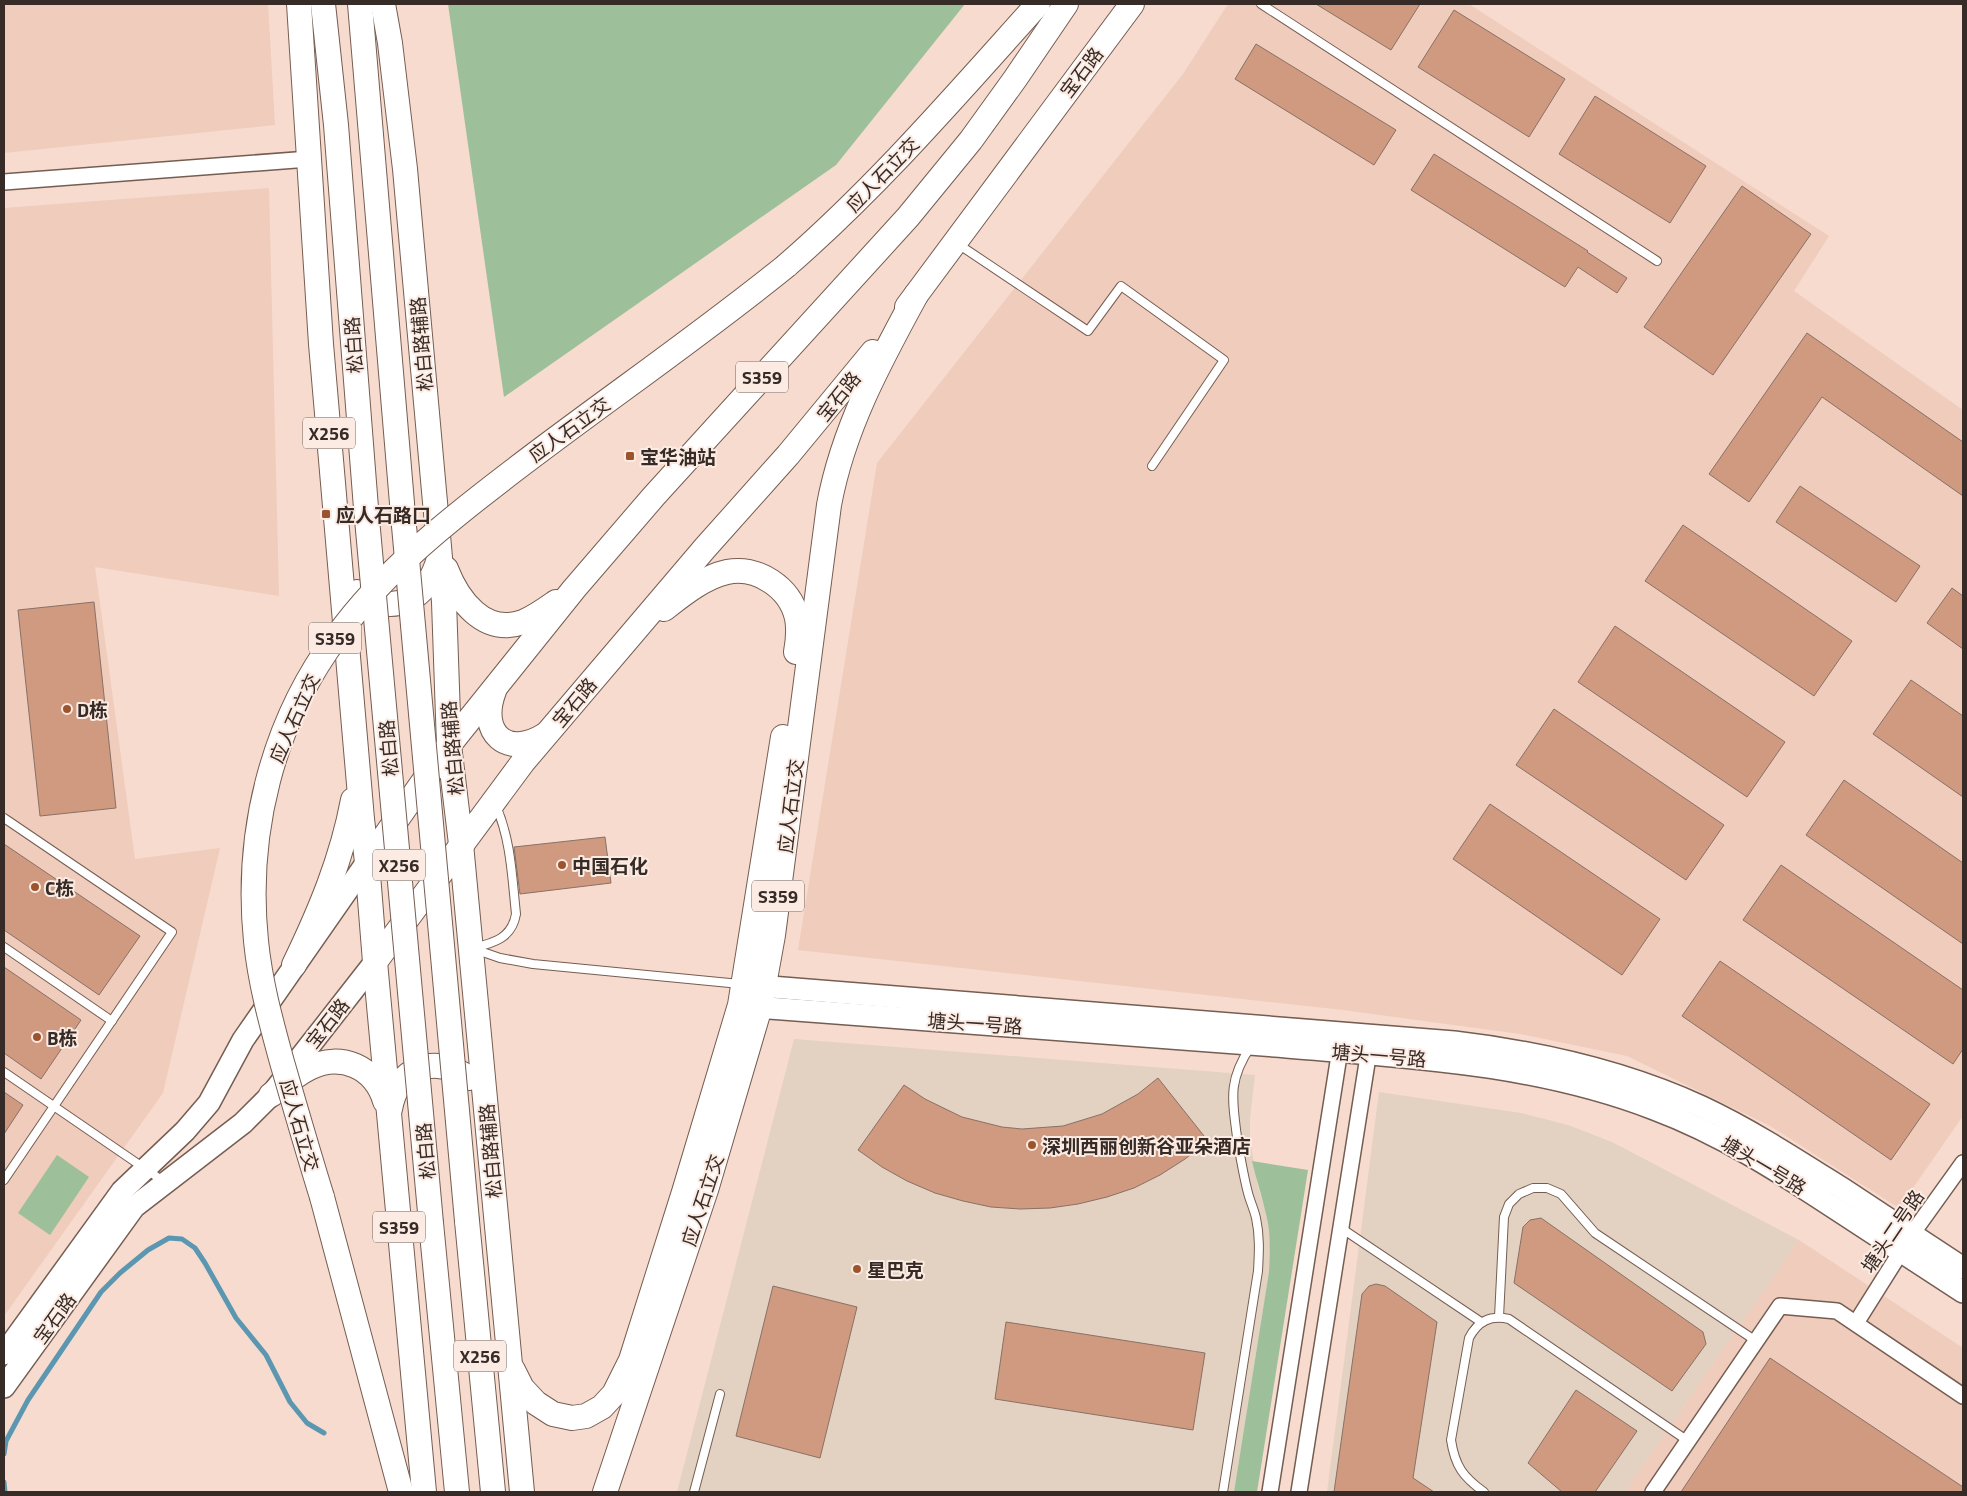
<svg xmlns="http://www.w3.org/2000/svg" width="1967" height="1496" viewBox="0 0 1967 1496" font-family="'Titillium Web','Noto Sans SC',sans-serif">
<rect width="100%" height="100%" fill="#f7dbce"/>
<!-- commercial -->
<g fill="#e3d1c1">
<polygon points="794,1039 1255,1075 1250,1118 1250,1139 1258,1188 1267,1215 1271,1244 1269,1273 1234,1492 677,1492"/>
<polygon points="1379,1092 1521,1113 1568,1125 1612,1142 1799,1240 1625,1492 1327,1492"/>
</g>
<!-- built -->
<g fill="#efccbc">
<polygon points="4,4 268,4 275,125 4,153"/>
<polygon points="1228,4 1469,4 1829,236 1794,291 1963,410 1963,1116 1899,1208 1770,1126 1627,1056 1520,1034 1343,1010 798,950 877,463 1183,74"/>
<polygon points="269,188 279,596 95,567 135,859 220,848 163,1093 4,1316 4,208"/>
<polygon points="1799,1240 1963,1348 1963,1492 1625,1492"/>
</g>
<!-- green -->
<g fill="#9dbf99">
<polygon points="448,4 965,4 836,165 504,397"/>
<polygon points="57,1155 89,1177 50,1235 18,1213"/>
<path d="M1252,1161L1308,1170L1257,1492H1234L1269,1272C1270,1253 1271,1233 1266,1214C1262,1196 1256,1179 1252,1161Z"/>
</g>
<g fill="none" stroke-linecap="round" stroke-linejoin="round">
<!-- stream -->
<g stroke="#5c97b2" stroke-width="5">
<polyline points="4,1454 6,1441 28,1400 101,1292 120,1273 148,1250 169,1238 182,1239 195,1248 205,1263 236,1318 266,1355 290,1402 307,1423 324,1433"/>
<polyline points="4,1482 5,1492"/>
</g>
</g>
<!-- building -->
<g fill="#cf9a80" stroke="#897165">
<polygon points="1316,4 1420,4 1391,50"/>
<polygon points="1454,10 1565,79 1529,137 1418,67"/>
<polygon points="1256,44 1396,130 1374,165 1235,79"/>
<polygon points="1595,96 1706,166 1670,223 1559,154"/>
<polygon points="1434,154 1588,251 1587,252 1627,278 1617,293 1578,267 1565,287 1411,190"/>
<polygon points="1742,186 1811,234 1713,375 1644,327"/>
<polygon points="1807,333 1963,442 1963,496 1822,397 1749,502 1709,474"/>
<polygon points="1800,486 1920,566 1896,602 1776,522"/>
<polygon points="1683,525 1852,641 1814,696 1645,581"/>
<polygon points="1952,588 1963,596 1963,649 1927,623"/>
<polygon points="94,602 116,808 40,816 18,610"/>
<polygon points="1615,626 1785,742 1747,797 1578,682"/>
<polygon points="1911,680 1963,716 1963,797 1873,734"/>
<polygon points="1554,709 1724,825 1686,880 1516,765"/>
<polygon points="1844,780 1963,863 1963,944 1806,835"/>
<polygon points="1490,804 1660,919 1622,975 1453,859"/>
<polygon points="605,837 611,883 520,894 514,847"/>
<polygon points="4,844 140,936 99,995 4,930"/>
<polygon points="1781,865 1963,990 1963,1049 1953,1064 1743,920"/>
<polygon points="1720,961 1930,1104 1891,1160 1682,1016"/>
<polygon points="4,967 81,1020 41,1079 4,1053"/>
<polygon points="1158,1078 1208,1141 1185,1159 1160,1175 1134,1188 1107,1197 1078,1204 1050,1208 1020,1209 991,1207 963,1201 935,1193 907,1181 882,1167 858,1150 904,1085 925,1099 962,1117 1002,1127 1022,1129 1063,1126 1102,1114 1138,1094"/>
<polygon points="4,1092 23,1105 4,1134"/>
<polygon points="1541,1218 1703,1332 1706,1344 1672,1391 1514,1283 1523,1227 1530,1220"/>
<polygon points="1376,1284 1385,1286 1437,1322 1413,1478 1434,1492 1334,1492 1362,1294 1369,1286"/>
<polygon points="773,1286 857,1307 820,1458 736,1436"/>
<polygon points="1006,1322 1205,1353 1193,1430 995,1399"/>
<polygon points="1770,1358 1963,1487 1963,1492 1681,1492"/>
<polygon points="1576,1390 1637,1431 1595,1492 1562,1492 1528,1463"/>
</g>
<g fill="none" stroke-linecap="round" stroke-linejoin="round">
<!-- lane casing -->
<g stroke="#755d52" stroke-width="10">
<g id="lane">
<polyline points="1261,4 1657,261"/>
<polyline points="958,244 1088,331 1121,286 1224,360 1152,466"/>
<polyline points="4,818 172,932 4,1180"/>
<polyline points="4,947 112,1021"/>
<path d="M473,948C494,943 512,938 516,914C512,877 511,840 496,806"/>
<polyline points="474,949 500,958 533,964 740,984"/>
<polyline points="4,1072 163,1181"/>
<polyline points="1341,1228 1481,1322"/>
<polyline points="1499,1317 1504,1217 1509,1204 1519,1194 1533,1188 1547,1188 1561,1194 1595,1233 1756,1341"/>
<polyline points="694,1492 720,1394"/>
<path d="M1223,1492L1258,1271C1259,1253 1260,1236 1256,1218C1254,1209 1250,1201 1248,1193C1243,1174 1240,1155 1237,1137C1232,1098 1228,1080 1251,1046"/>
<path d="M1484,1492C1463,1477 1455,1466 1451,1440L1469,1338C1478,1321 1490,1315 1509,1319L1688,1441"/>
</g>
</g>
<!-- street casing -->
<g stroke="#755d52" stroke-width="18">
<g id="street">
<polyline points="4,182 309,159"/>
<polyline points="1856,1323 1912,1234 1963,1163"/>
<polyline points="1270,1492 1341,1043"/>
<polyline points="1299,1492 1370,1044"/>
<polyline points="1653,1492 1780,1306 1837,1311 1963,1396"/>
</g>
</g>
<!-- secondary casing -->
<g stroke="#755d52" stroke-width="24">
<g id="secondary">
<path d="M746,985L1454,1042C1539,1052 1624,1071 1702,1107C1751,1130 1797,1160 1843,1189C1883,1215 1923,1242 1963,1268"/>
<path d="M742,1006C920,1021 1097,1031 1275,1046C1403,1057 1532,1062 1654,1109C1721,1134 1780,1172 1839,1211C1881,1238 1922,1265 1963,1292"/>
<polyline points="4,1354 122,1191 185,1131 209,1103 243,1040 367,862"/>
<polyline points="4,1387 134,1207 243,1123 271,1095 375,962"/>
</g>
</g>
<!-- primary casing -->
<g stroke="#755d52" stroke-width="26">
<g id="primary">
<polyline points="299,4 321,344 362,819 367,862 375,962 424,1492"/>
<polyline points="323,4 336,125 366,508"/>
<polyline points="360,4 403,515"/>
<polyline points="383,4 390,43 405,169 444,602 449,745 461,844 522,1492"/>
<path d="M786,266C878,186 957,94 1038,4"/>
<polyline points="907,307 1132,4"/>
<path d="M446,569C458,600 484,636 523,622C535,617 546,609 556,602"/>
<path d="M357,592C394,618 428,599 439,558"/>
<path d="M664,609C682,595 704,577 727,572C757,566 790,587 797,618C799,629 798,641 796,652"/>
<path d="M494,691C478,733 507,759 545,735"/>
<polyline points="367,862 449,745 574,589 654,496 908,217 971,140 1015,79 1066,4"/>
<polyline points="375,962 523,762 705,548 788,455 873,352"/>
<path d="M294,965C320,911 342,859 353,800"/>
<path d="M271,1095C283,1086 295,1075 309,1068C341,1052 375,1067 385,1101"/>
<path d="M390,1109C398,1066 434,1054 469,1078"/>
<polyline points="322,1197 401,1492"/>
<polyline points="467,1221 493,1492"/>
<polyline points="431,1223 457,1492"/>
<polyline points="513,1370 522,1388 536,1403 553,1414 572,1418 586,1416 602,1407 614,1394 631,1360 684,1192 740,1005 783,737"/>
<path d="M605,1492L706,1190L760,1007L773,935L829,505C843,429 879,363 916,295"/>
</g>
</g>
<!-- lane -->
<use href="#lane" stroke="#fff" stroke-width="8"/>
<!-- street -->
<use href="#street" stroke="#fff" stroke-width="15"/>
<!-- secondary -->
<use href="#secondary" stroke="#fff" stroke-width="21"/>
<!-- primary -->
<use href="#primary" stroke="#fff" stroke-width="24"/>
<!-- primary-bridge casing -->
<g stroke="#755d52" stroke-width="26" stroke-linecap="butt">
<g id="primary-bridge">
<polyline points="366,508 431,1223"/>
<polyline points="403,515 467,1221"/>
<path d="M322,1197C308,1152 295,1107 282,1062C271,1022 260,982 256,941C245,833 272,723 337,636C384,571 450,519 513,471C603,402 697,338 786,266"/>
</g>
</g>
<!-- primary-bridge -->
<use href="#primary-bridge" stroke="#fff" stroke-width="24"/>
</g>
<!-- markers -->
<g fill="#9b542d" stroke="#fcebe3" stroke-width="2">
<rect x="625" y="451" width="10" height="10" rx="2.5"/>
<rect x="321" y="509" width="10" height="10" rx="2.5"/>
<circle cx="67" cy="709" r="5"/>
<circle cx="562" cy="865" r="5"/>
<circle cx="35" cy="887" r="5"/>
<circle cx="37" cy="1037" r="5"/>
<circle cx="1032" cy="1145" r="5"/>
<circle cx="857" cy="1269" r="5"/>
</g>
<g text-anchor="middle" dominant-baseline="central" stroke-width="4" stroke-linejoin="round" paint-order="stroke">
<!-- shield labels -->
<g fill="#fcebe3" stroke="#71655f" stroke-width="1">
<rect x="736" y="361.5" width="52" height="31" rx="4"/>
<rect x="303" y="417.5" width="52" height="31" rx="4"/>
<rect x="309" y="622.5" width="52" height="31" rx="4"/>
<rect x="373" y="849.5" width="52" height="31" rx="4"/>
<rect x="752" y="880.5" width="52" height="31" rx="4"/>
<rect x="373" y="1211.5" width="52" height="31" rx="4"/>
<rect x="454" y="1340.5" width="52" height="31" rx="4"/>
</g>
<g font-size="18" font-weight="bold" fill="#362b26">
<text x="762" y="377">S359</text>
<text x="329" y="433">X256</text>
<text x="335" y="638">S359</text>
<text x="399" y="865">X256</text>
<text x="778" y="896">S359</text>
<text x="399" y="1227">S359</text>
<text x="480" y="1356">X256</text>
</g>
<!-- street labels -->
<g font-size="19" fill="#362b26" stroke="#fcebe3">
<text transform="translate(1081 72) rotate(-53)">宝石路</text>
<text transform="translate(882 174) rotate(-46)">应人石立交</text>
<text transform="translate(421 344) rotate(-95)">松白路辅路</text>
<text transform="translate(353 345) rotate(-94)">松白路</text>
<text transform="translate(838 396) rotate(-51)">宝石路</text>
<text transform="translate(569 429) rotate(-36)">应人石立交</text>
<text transform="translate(574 702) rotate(-50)">宝石路</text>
<text transform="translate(294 718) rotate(-66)">应人石立交</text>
<text transform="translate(388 748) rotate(-95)">松白路</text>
<text transform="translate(452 748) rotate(-95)">松白路辅路</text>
<text transform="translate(790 806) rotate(-83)">应人石立交</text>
<text transform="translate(327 1023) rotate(-52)">宝石路</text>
<text transform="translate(975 1023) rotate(4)">塘头一号路</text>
<text transform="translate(1379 1055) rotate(5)">塘头一号路</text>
<text transform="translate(300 1125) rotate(74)">应人石立交</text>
<text transform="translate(425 1151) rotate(-95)">松白路</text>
<text transform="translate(490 1151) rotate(-95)">松白路辅路</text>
<text transform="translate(1764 1165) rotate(31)">塘头一号路</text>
<text transform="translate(702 1200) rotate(-72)">应人石立交</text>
<text transform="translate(1892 1231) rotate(-56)">塘头二号路</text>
<text transform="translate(54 1318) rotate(-54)">宝石路</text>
</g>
<!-- poi labels -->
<g font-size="19" font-weight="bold" fill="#362b26" stroke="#fcebe3" text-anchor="start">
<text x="640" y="456">宝华油站</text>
<text x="336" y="514">应人石路口</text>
<text x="77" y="709">D栋</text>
<text x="572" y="865">中国石化</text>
<text x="45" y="887">C栋</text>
<text x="47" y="1037">B栋</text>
<text x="1042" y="1145">深圳西丽创新谷亚朵酒店</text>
<text x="867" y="1269">星巴克</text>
</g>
</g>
<!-- border -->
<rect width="1967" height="1496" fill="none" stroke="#362b26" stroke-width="10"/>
</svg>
